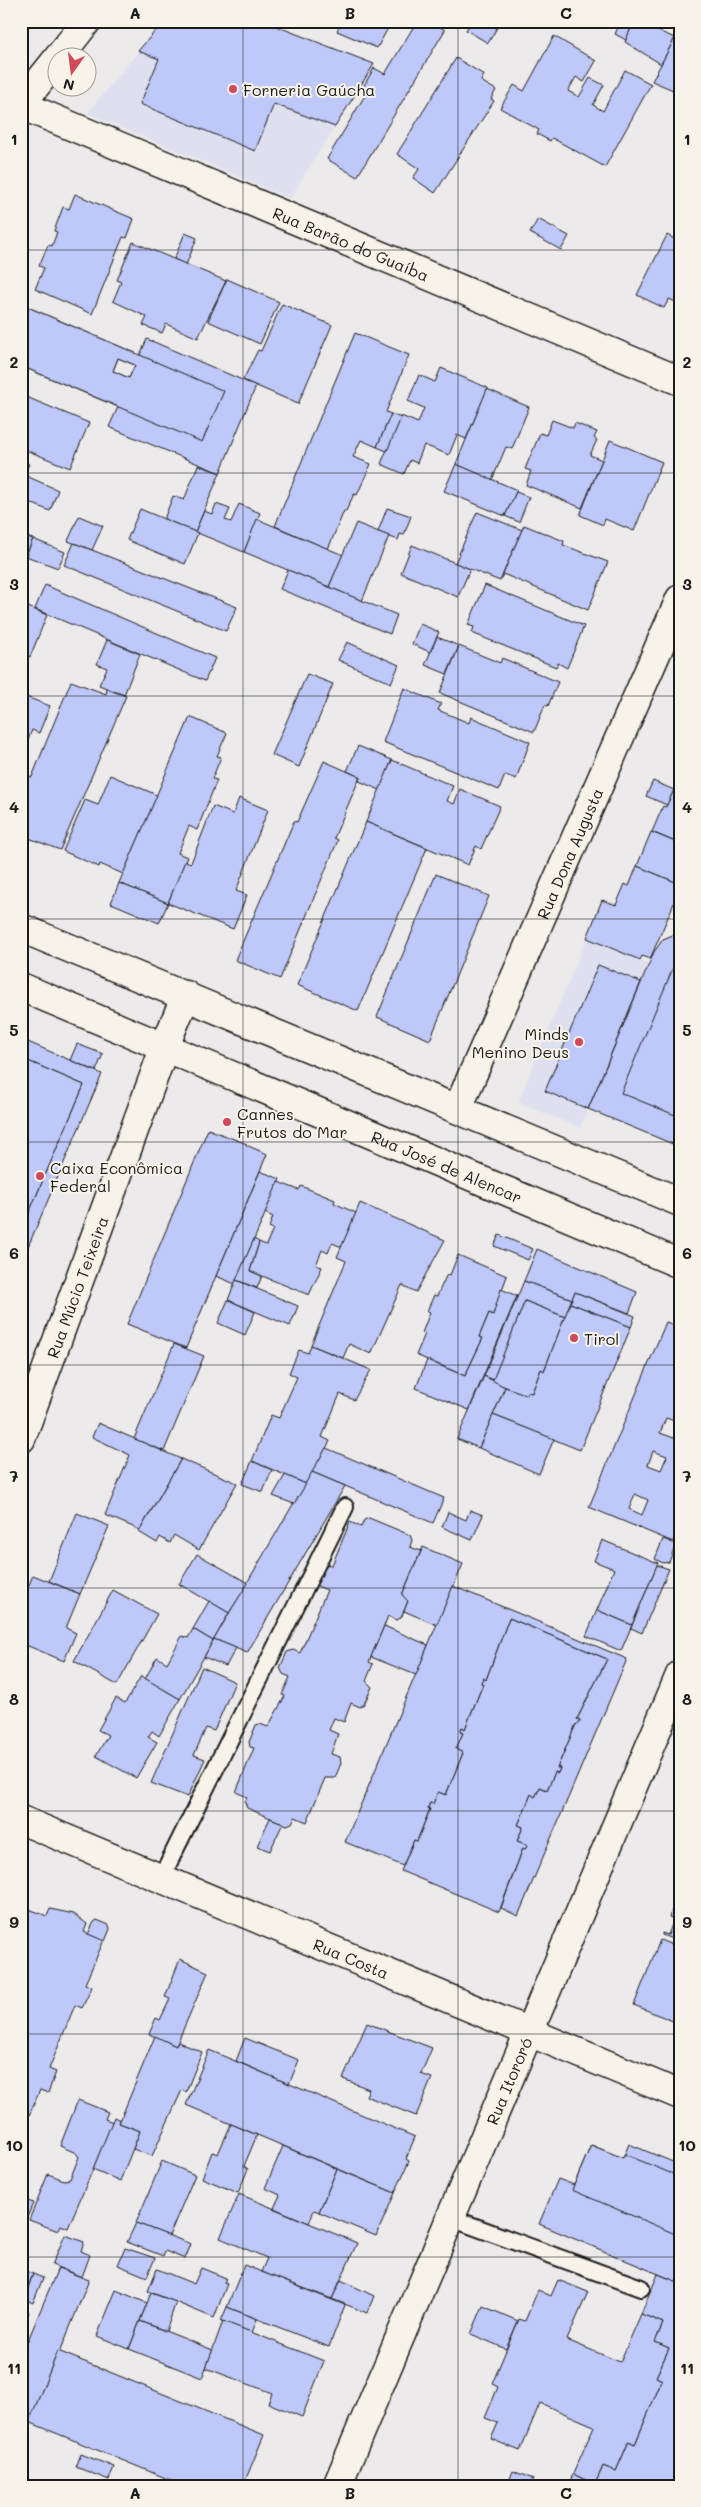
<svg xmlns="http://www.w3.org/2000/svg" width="701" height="2507" viewBox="0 0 701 2507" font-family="Mali,sans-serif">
<rect width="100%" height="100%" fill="#eceaeb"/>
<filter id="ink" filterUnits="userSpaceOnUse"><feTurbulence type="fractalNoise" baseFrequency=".02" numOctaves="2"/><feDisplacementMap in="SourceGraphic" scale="10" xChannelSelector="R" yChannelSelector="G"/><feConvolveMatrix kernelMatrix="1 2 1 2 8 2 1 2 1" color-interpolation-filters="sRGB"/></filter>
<g filter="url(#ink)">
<!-- built -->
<g fill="#dee0ef">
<polygon points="164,21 263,21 374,64 290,198 87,113"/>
<polygon points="587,938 648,964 580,1128 518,1102"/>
</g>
<!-- building -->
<g fill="#bec8f9" stroke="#1c1c1c" fill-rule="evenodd">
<polygon points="21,21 33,21 22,35 21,34"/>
<polygon points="164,21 263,21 374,64 335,127 274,104 255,151 140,104 159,59 138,51"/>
<polygon points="341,21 392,21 377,48 337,31"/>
<polygon points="417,21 430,21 445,30 357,177 327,159 367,92 362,89 374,68 385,74"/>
<polygon points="472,21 501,21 488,43 466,30"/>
<polygon points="621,21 634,21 626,40 615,34"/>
<polygon points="634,21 675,38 661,64 625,42"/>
<polygon points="554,36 596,61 584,82 576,77 568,91 579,97 590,78 604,85 593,105 603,111 625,70 651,84 605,167 552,138 550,141 537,134 539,130 500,108 514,85 524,91"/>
<polygon points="675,38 680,40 680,93 652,81"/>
<polygon points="456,58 484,75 481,81 496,90 491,99 494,101 435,193 413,178 419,169 397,154"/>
<polygon points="75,194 134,219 127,238 123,237 92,314 35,289 44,268 39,266 48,245 52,246 57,232 54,231 63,207 69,209"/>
<polygon points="538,219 569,236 561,250 530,233"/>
<polygon points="185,233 197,238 186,265 174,259"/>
<polygon points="667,235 680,242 680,304 669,299 664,308 637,295"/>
<polygon points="133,242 226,281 198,338 166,324 162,333 143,325 147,317 113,301 121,282 117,280"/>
<polygon points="227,279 279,302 260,344 208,321"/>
<polygon points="282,304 332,325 298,404 243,380 258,350 261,351"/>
<path d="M23,305L140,355L147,339L256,386L220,473L109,427L118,407L21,366ZM118,358L135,365L129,378L113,371Z"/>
<path d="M23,305L224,391L202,442L21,366ZM118,358L135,365L129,378L113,371Z"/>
<polygon points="355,333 409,355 386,412 391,414 377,447 361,440 353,457 371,464 357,495 354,494 346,511 344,511 328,549 275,526"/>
<polygon points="441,368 488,388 466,439 457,435 449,455 424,445 417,463 410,460 404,474 381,464 401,416 418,423 424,408 408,401 419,375 435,382"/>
<polygon points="487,389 529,407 512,449 506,447 492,480 456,464"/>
<polygon points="21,390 25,392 24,396 89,423 70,468 21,448"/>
<polygon points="391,414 401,418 387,451 377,447"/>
<polygon points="552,420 573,428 575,423 597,432 594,438 597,440 590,455 602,460 582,508 526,485 531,471 525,469 540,433 546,435"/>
<polygon points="610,440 662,462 634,531 605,519 603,525 580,515"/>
<polygon points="21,461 29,464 21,482"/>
<polygon points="456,464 517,490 505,516 444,491"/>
<polygon points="198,465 220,473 195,532 164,519 173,496 184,500"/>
<polygon points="24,475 58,490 50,511 21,499 21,482"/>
<polygon points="516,492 529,497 519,522 505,516"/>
<polygon points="216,504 230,509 225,520 231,522 239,504 260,513 244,552 195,532 204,511 212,514"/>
<polygon points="387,508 411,516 404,535 400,534 398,540 378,532"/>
<polygon points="140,509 198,533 185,564 127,540"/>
<polygon points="477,512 522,530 500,581 455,563"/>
<polygon points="79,516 103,526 92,550 68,541"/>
<polygon points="257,519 343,555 329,587 244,552"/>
<polygon points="356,523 389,536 362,601 329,587"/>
<polygon points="524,525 564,541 563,545 608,562 588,610 503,574"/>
<polygon points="21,527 26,530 24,536 33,539 21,569"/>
<polygon points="33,539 65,552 58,568 26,556"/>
<polygon points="74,543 237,607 226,631 64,565"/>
<polygon points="412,545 470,569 458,597 401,573"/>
<polygon points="288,570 397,615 390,634 280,589"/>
<polygon points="45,585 215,658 205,681 35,609"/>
<polygon points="485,585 584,626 567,668 558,663 556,667 472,633 474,627 468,625"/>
<polygon points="21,604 47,615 30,657 21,653"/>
<polygon points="420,624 439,632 430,652 412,644"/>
<polygon points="437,637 459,646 447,674 425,665"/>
<polygon points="107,640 140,654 124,695 99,685 107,668 97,664"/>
<polygon points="347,642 399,665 391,683 338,660"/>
<polygon points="459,646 500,663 502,658 558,682 548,706 545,705 534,732 440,693"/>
<polygon points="307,674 333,684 299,767 272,755"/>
<polygon points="71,681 106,694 107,689 126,696 60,850 21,835 21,794 28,776 32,777"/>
<polygon points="404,688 441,704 438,710 469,723 471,717 530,742 516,779 505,775 499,790 383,742"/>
<polygon points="21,695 50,706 39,733 32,730 21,757"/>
<polygon points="190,717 227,733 217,756 221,757 212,779 217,780 197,830 189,826 178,853 187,857 168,903 119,883"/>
<polygon points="358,746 392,760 380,790 359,781 360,777 347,771"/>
<polygon points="392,760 453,786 447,801 454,804 460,789 500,806 481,849 476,846 468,865 366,822"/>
<polygon points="324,761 360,777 334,838 338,840 280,979 235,960 294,821 297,822"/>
<polygon points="110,775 157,795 123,874 100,864 99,867 63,851 85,800 98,805"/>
<polygon points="653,781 674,790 667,805 646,796"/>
<polygon points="674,790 680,793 680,844 652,832 663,806 666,807"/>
<polygon points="239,798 268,810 236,891 247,895 233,929 168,903 185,861 191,863 213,806 233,814"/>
<polygon points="366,822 427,848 358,1011 297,985"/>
<polygon points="651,832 680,844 680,884 637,866"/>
<polygon points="637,866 680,884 680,889 650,959 642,956 640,960 587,938 602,900 616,905 625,884 629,886"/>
<polygon points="436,874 489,896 430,1040 377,1017"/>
<polygon points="119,883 168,903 159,923 111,903"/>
<polygon points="680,932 680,1147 588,1109 654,952 663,939"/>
<polygon points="680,951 680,1117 621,1093"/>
<polygon points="598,965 641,982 588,1109 545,1091"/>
<polygon points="21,1039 102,1074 21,1263 21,1231 84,1085 21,1058"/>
<polygon points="77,1044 103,1054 96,1071 70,1060"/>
<polygon points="21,1058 84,1085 21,1231"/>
<polygon points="208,1129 247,1144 246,1145 267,1154 186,1348 127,1324"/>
<polygon points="260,1171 280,1179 235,1284 216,1276"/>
<polygon points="278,1182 299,1190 301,1186 335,1200 334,1203 356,1213 342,1247 332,1243 328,1253 322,1250 316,1265 322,1267 309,1295 250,1271 259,1242 266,1245 273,1229 269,1227 273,1217 265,1213"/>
<polygon points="360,1203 445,1240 416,1292 402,1285 371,1354 349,1344 343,1358 311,1345 346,1261 337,1257"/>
<polygon points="499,1235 533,1249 528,1260 494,1246"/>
<polygon points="254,1239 259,1242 250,1271 262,1276 257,1288 236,1280"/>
<polygon points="537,1249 637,1292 629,1313 575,1292 572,1299 524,1281"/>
<polygon points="458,1255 507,1276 493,1315 489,1313 479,1337 483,1338 465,1376 416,1355 425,1334 422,1333 430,1312 427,1311 434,1295 437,1296 447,1274 450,1275"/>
<polygon points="236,1280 298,1306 290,1326 228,1300"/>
<polygon points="524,1281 572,1299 565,1317 525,1301 494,1380 484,1376"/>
<polygon points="501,1289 517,1296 469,1410 416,1388 427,1360 465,1376 483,1338 479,1337 489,1313 493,1315"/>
<polygon points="575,1292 635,1316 631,1327 570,1303"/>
<polygon points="228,1300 255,1312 245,1335 218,1323"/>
<polygon points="525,1301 565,1317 544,1371 541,1369 532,1393 528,1392 527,1395 492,1382"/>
<polygon points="570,1303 631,1327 580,1450 493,1415 505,1387 527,1395 528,1392 532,1393 541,1369 544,1371"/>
<path d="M666,1322L680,1327V1423L666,1418L660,1433L674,1438L680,1424V1524L673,1542L589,1507ZM653,1451L667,1456L661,1470L648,1465ZM635,1494L648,1500L642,1515L629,1509Z"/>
<polygon points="174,1344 204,1356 164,1451 134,1439"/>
<polygon points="311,1345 371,1370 354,1400 340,1394 322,1437 330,1441 306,1484 252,1461 271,1415 279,1418 297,1377 289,1373 299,1350 308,1353"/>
<polygon points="484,1376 505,1387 479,1448 457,1439"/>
<polygon points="493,1415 554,1439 539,1474 479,1448"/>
<polygon points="98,1423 181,1459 140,1530 105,1515 130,1455 92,1437"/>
<polygon points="326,1448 444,1498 433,1523 312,1472"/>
<polygon points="181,1459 237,1483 199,1550 174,1535 170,1543 160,1537 157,1543 139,1532"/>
<polygon points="252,1461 272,1470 263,1492 242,1484"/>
<polygon points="312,1472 345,1486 247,1653 214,1639"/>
<polygon points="285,1475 306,1484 294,1504 273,1496"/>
<polygon points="470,1510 483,1515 472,1540 442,1527 448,1512 466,1520"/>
<polygon points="77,1513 109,1526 80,1594 49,1581"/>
<polygon points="369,1518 410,1535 412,1540 410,1547 421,1551 402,1595 408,1601 401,1618 396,1620 388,1616 384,1626 369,1662 373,1664 366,1681 372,1687 364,1704 360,1707 351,1703 344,1722 334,1718 329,1730 338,1734 331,1754 340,1757 341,1763 335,1778 325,1778 307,1822 295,1817 292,1823 287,1825 247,1808 245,1802 247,1797 236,1792 254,1748 250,1747 249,1742 256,1725 260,1724 268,1727 285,1696 282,1695 290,1677 283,1674 280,1668 287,1652 293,1650 300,1653 327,1590 317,1586 316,1582 323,1564 332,1565 350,1522 361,1527 364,1520"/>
<polygon points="663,1539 676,1544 669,1562 663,1563 655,1559"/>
<polygon points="602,1540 658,1563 632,1625 597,1610 614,1569 594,1561"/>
<polygon points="423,1547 463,1564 437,1625 404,1611 408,1601 402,1595"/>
<polygon points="197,1554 248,1583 229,1613 179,1584"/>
<polygon points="657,1565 669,1569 642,1633 631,1628"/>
<polygon points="33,1575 80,1594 66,1628 76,1633 64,1661 21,1643 21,1604"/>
<polygon points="453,1586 627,1659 518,1916 501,1908 523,1848 525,1849 528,1845 517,1841 523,1827 518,1825 531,1794 535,1797 540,1787 547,1790 555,1772 558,1773 560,1768 557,1768 576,1724 578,1725 580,1720 577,1719 607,1659 509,1618 486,1680 483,1678 481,1683 483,1684 465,1729 462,1727 460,1732 463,1733 456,1749 463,1753 446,1795 438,1792 433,1804 430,1803 428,1808 430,1809 417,1841 414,1840 403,1866 345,1842"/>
<polygon points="113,1590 157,1614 117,1685 74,1661"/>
<polygon points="209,1601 229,1613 213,1641 193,1629"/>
<polygon points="597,1610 632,1625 621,1651 586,1636"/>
<polygon points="509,1618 607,1659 577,1719 580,1720 578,1725 576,1724 557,1768 560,1768 558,1773 555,1772 547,1790 540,1787 535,1797 531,1794 518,1825 523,1827 517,1841 528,1845 525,1849 523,1848 499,1912 401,1871 414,1840 417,1841 430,1809 428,1808 430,1803 433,1804 438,1792 446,1795 463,1753 456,1749 463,1733 460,1732 462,1727 465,1729 483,1684 481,1683 483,1678 486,1680"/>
<polygon points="384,1626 428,1645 416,1675 371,1657"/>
<polygon points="193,1629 213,1641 180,1699 145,1679 157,1657 167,1663 182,1636 188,1638"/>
<polygon points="214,1639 236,1648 226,1666 204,1657"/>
<polygon points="202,1667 235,1682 214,1731 206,1728 194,1755 205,1759 188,1797 151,1783"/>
<polygon points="141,1676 180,1699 159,1736 152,1731 148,1737 157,1742 136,1778 96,1756 108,1735 98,1730 116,1698 125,1703"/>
<polygon points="270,1818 283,1823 270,1851 257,1846"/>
<polygon points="680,1892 680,1942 662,1935 662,1933 668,1935 674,1919 669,1917"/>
<polygon points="29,1909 47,1916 50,1909 74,1914 87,1924 84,1932 104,1940 85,1984 92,1987 82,2008 75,2005 49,2069 56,2072 48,2093 40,2090 21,2134 21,1927"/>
<polygon points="97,1920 109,1925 110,1929 105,1941 88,1934 94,1922"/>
<polygon points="660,1940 680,1948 680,2024 634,2005"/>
<polygon points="180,1959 208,1972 176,2046 149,2034 156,2018 160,2020 170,1999 165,1997"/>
<polygon points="367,2023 432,2048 421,2074 432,2078 416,2116 366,2096 369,2089 343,2079"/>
<polygon points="155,2036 176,2046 178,2042 202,2052 186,2092 182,2090 152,2156 133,2149 140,2131 119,2123"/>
<polygon points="245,2038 299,2060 289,2084 236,2061"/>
<polygon points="209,2050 415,2137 406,2159 409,2161 395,2193 186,2105"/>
<polygon points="78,2100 108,2112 105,2119 113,2122 68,2228 61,2225 58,2231 29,2220 48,2174 64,2180 70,2179 79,2157 76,2153 60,2146"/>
<polygon points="114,2117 120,2120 119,2123 140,2131 120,2181 93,2169"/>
<polygon points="231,2124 257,2135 244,2166 248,2169 238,2193 202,2178 212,2152 218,2154"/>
<polygon points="629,2144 680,2165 680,2283 539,2224 558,2179 574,2185 591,2145 623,2158"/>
<polygon points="591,2145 623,2158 624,2154 680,2177 680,2236 572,2190"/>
<polygon points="283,2146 337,2169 319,2212 314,2210 309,2223 274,2208 280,2195 265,2188"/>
<polygon points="162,2161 195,2175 169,2236 136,2223"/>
<polygon points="21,2168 29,2171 21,2189"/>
<polygon points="337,2169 395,2193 376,2236 319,2212"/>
<polygon points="239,2194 357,2243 332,2299 261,2272 267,2258 220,2238"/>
<polygon points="21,2198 33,2203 21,2232"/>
<polygon points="136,2223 191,2244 185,2259 165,2251 163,2256 127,2242"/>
<polygon points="65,2235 84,2242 81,2251 90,2255 82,2277 52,2265"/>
<polygon points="125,2248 155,2258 147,2277 118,2265"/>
<polygon points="244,2265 345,2305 329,2347 227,2307"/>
<polygon points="58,2268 89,2280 60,2352 58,2351 21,2445 21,2357"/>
<polygon points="201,2268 226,2278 224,2283 227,2284 214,2318 148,2291 157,2269 194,2284"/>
<polygon points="21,2269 33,2274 21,2306"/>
<polygon points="33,2274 43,2278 33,2303 24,2299"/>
<polygon points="658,2274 680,2283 680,2486 568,2486 573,2474 595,2484 603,2466 616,2471 629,2441 635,2444 662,2380 656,2377 669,2348 655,2342 663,2323 641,2314"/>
<polygon points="341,2280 374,2296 367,2313 332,2299"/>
<polygon points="558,2280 588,2292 567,2340 620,2362 641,2314 663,2323 655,2342 669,2348 656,2377 662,2380 635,2444 629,2441 616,2471 603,2466 595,2484 573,2474 594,2426 540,2403 520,2451 491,2439 498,2423 485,2418 498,2387 492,2384 519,2319 525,2321 538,2290 551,2296"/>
<polygon points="116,2290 147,2303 129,2349 97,2336"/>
<polygon points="151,2293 176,2302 166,2331 140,2321"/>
<polygon points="483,2306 518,2321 506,2349 471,2334"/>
<polygon points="227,2307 257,2319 252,2333 221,2321"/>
<polygon points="21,2309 29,2312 21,2333"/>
<polygon points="140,2321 213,2350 202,2378 129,2349"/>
<polygon points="223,2321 324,2361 302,2417 268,2403 272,2393 206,2368"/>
<polygon points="58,2351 264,2435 243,2486 185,2486 29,2422"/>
<polygon points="81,2454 114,2467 109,2480 76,2467"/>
<polygon points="513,2471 533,2479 530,2486 507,2486"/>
</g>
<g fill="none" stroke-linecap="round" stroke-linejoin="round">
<!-- lane casing -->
<g stroke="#1c1c1c" stroke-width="20">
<g id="lane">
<polyline points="161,1878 345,1507"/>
<polyline points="451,2218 641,2288"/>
</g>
</g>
<!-- street casing -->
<g stroke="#1c1c1c" stroke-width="31">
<g id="street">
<polyline points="58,58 87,21"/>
<polyline points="21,104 58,58"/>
<path id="s1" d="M21,105L680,381"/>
<path id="s2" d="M21,1820L680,2095"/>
<path id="s3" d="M337,2486L680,1675"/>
</g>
</g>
<!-- secondary casing -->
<g stroke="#1c1c1c" stroke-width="31">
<g id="secondary">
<polyline points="21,928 680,1202"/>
<path id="s4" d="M21,987L680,1264"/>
<path id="s5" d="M458,1108L680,599"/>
<path id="s6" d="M21,1439L165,1046L186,995"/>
</g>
</g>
<!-- lane -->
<use href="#lane" stroke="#f7f3e8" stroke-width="16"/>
<!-- street -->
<use href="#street" stroke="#f7f3e8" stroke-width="28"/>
<!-- secondary -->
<use href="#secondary" stroke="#f7f3e8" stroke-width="28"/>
</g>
</g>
<!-- grid -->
<path fill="none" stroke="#1c1c1c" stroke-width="1" stroke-opacity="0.55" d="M243,21V2486M458,21V2486M21,250H680M21,473H680M21,696H680M21,919H680M21,1142H680M21,1365H680M21,1588H680M21,1811H680M21,2034H680M21,2257H680"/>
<!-- markers -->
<g fill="#d1495b" stroke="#f7f3e8" stroke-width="2">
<circle cx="233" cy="89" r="5"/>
<circle cx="579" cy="1042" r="5"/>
<circle cx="227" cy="1122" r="5"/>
<circle cx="40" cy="1176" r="5"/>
<circle cx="574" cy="1338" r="5"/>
</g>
<g text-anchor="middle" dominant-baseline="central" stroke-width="4" stroke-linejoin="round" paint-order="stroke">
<!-- poi labels -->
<g font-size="16" fill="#1c1c1c" stroke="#f7f3e8" text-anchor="start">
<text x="243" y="89">Forneria Gaúcha</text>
<text x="569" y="1033" text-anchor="end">Minds<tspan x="569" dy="18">Menino Deus</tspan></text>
<text x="237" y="1113">Cannes<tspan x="237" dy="18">Frutos do Mar</tspan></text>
<text x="50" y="1167">Caixa Econômica<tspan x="50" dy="18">Federal</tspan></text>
<text x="584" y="1338">Tirol</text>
</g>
<!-- street labels -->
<g font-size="16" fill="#1c1c1c" stroke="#f7f3e8">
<text stroke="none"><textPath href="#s1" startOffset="358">Rua Barão do Guaíba</textPath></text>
<text stroke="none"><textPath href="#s5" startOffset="278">Rua Dona Augusta</textPath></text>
<text stroke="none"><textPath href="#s4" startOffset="462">Rua José de Alencar</textPath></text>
<text stroke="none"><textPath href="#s6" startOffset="162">Rua Múcio Teixeira</textPath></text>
<text stroke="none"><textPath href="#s2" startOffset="358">Rua Costa</textPath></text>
<text stroke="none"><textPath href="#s3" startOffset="440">Rua Itororó</textPath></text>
</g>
</g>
<!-- margin -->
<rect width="701" height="2507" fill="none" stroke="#f7f3e8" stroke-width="55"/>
<!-- north arrow -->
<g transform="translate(72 72) rotate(194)"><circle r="24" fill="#f7f3e8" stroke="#9f9d96"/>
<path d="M0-4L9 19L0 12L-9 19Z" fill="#d1495b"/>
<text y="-8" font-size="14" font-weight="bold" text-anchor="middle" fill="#1c1c1c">N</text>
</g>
<rect x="28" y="28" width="646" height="2452" fill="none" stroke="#1c1c1c" stroke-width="2"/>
<g font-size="16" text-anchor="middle" font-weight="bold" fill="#1c1c1c">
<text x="135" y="19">A</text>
<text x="350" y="19">B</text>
<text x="566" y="19">C</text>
<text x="14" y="145">1</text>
<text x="687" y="145">1</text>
<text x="14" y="368">2</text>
<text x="687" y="368">2</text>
<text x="14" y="590">3</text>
<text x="687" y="590">3</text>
<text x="14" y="813">4</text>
<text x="687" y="813">4</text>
<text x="14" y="1036">5</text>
<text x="687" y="1036">5</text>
<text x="14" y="1259">6</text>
<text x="687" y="1259">6</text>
<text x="14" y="1482">7</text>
<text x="687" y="1482">7</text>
<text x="14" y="1705">8</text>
<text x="687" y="1705">8</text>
<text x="14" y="1928">9</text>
<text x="687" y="1928">9</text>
<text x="14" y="2151">10</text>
<text x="687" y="2151">10</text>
<text x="14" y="2374">11</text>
<text x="687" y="2374">11</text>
<text x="135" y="2499">A</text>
<text x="350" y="2499">B</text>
<text x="566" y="2499">C</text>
</g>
</svg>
